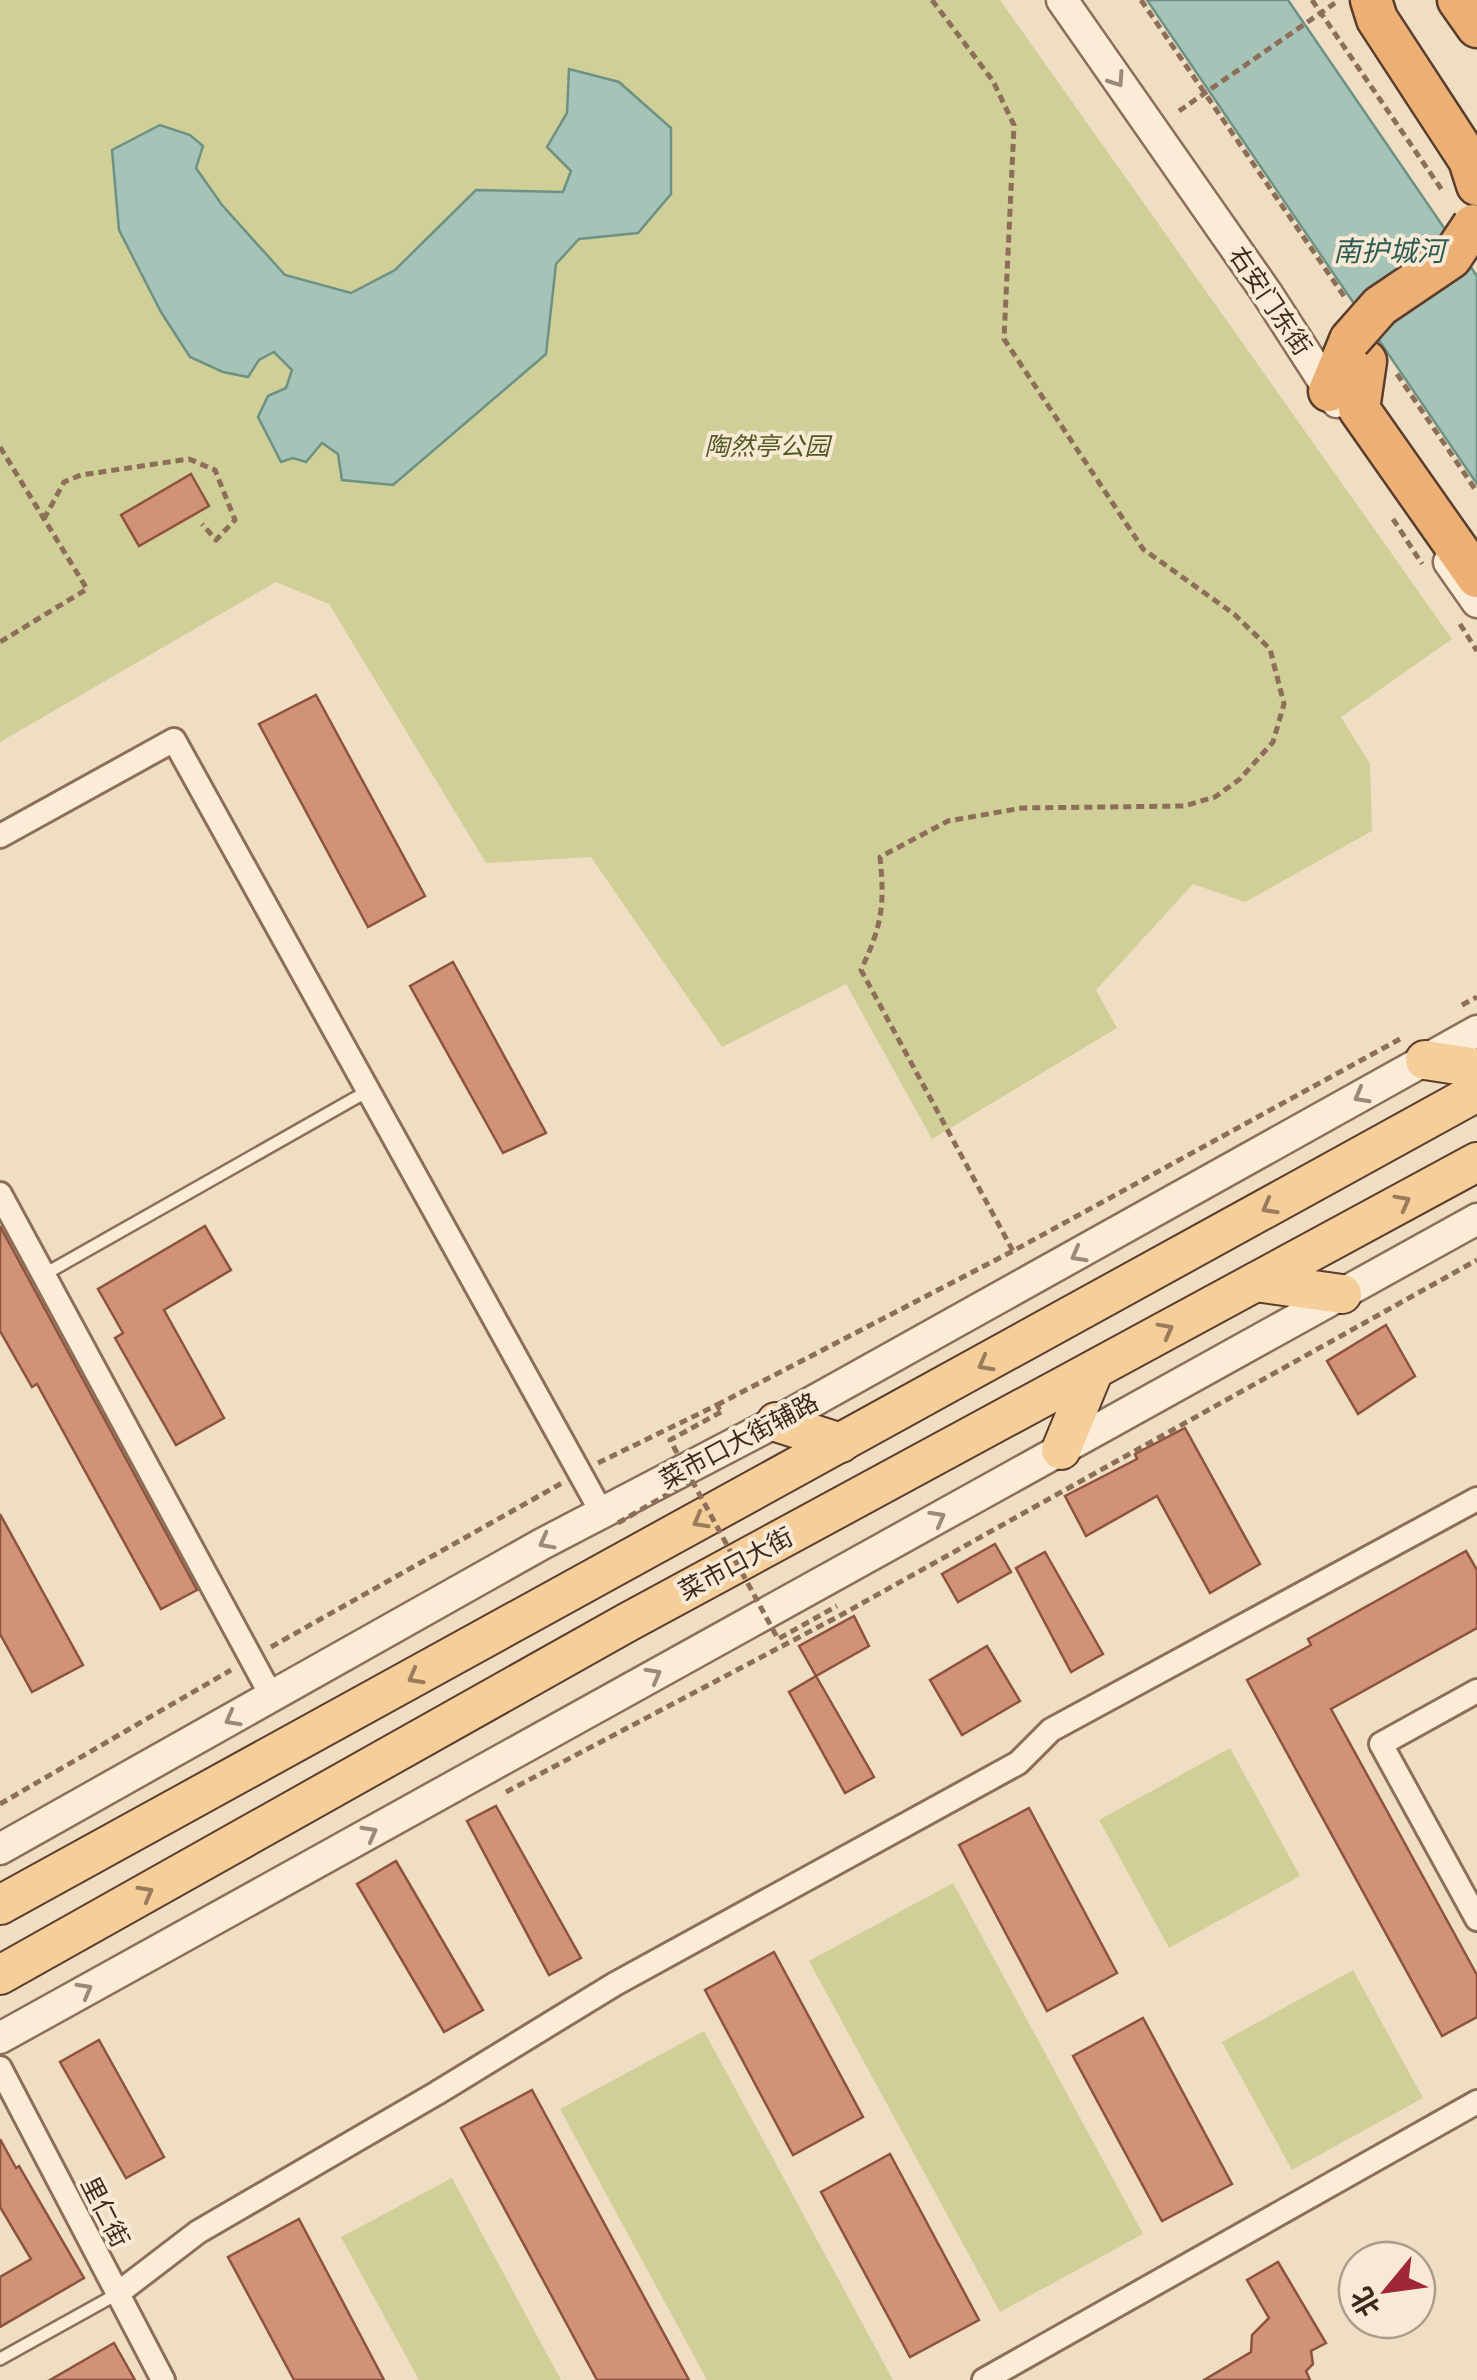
<svg xmlns="http://www.w3.org/2000/svg" width="1477" height="2380" viewBox="0 0 1477 2380" font-family="'Times New Roman','Noto Sans SC',serif">
<rect width="100%" height="100%" fill="#f0dec4"/>
<!-- green -->
<g fill="#cfcf97">
<polygon points="0,0 1000,0 1452,639 1341,717 1370,764 1372,831 1245,902 1193,884 1096,990 1117,1028 932,1139 846,984 722,1047 591,857 486,863 329,604 276,582 0,742"/>
<polygon points="1230,1748 1300,1876 1169,1948 1099,1820"/>
<polygon points="953,1883 1143,2234 1000,2312 809,1961"/>
<polygon points="1353,1970 1423,2098 1292,2170 1222,2042"/>
<polygon points="704,2031 893,2380 707,2380 560,2109"/>
<polygon points="452,2178 561,2380 419,2380 341,2237"/>
</g>
<!-- water -->
<g fill="#a6c3b7" stroke="#6c9284" stroke-width="2.5">
<polygon points="1147,0 1288,0 1477,276 1477,484"/>
<polygon points="569,69 619,82 671,128 671,194 638,233 579,239 556,264 546,354 393,485 342,480 338,454 322,443 306,462 293,458 281,462 258,417 268,396 286,388 292,370 274,352 259,360 248,377 223,372 190,357 161,312 119,230 112,150 160,125 190,135 203,146 196,168 222,205 285,275 351,293 395,270 476,190 563,192 571,171 547,147 567,113"/>
</g>
<!-- building -->
<g fill="#d19277" stroke="#8d533d" stroke-width="2.5">
<polygon points="191,474 209,506 139,546 121,515"/>
<polygon points="316,695 425,896 368,927 259,724"/>
<polygon points="453,962 546,1133 503,1153 410,986"/>
<polygon points="0,1226 197,1590 161,1609 37,1384 32,1387 0,1331"/>
<polygon points="205,1226 231,1270 164,1310 224,1418 176,1445 115,1338 123,1333 98,1289"/>
<polygon points="1386,1325 1415,1376 1358,1414 1327,1361"/>
<polygon points="1185,1428 1260,1564 1210,1593 1157,1496 1086,1536 1065,1496 1137,1459 1135,1454"/>
<polygon points="0,1514 83,1665 32,1692 0,1634"/>
<polygon points="995,1544 1011,1572 958,1602 942,1574"/>
<polygon points="1466,1551 1477,1570 1477,1628 1331,1709 1477,1975 1477,2017 1442,2036 1247,1680 1311,1645 1308,1639"/>
<polygon points="1045,1552 1103,1654 1071,1672 1016,1568"/>
<polygon points="854,1616 869,1646 816,1676 799,1646"/>
<polygon points="987,1646 1020,1701 962,1735 930,1680"/>
<polygon points="816,1676 874,1777 845,1793 789,1692"/>
<polygon points="496,1806 581,1958 549,1975 467,1821"/>
<polygon points="1029,1808 1117,1973 1047,2011 959,1845"/>
<polygon points="396,1861 483,2010 444,2032 357,1884"/>
<polygon points="774,1952 863,2117 793,2155 705,1990"/>
<polygon points="1143,2018 1232,2184 1162,2221 1073,2056"/>
<polygon points="99,2040 164,2157 126,2178 60,2062"/>
<polygon points="532,2090 689,2380 597,2380 461,2128"/>
<polygon points="0,2139 16,2168 19,2166 84,2278 0,2327 0,2277 31,2259 0,2207"/>
<polygon points="890,2154 979,2320 910,2357 821,2192"/>
<polygon points="299,2219 384,2380 294,2380 228,2257"/>
<polygon points="1278,2262 1326,2343 1311,2351 1313,2364 1306,2371 1310,2380 1204,2380 1251,2352 1252,2335 1269,2318 1247,2280"/>
<polygon points="114,2343 135,2380 50,2380"/>
</g>
<g fill="none" stroke-linecap="round" stroke-linejoin="round">
<!-- service casing -->
<g stroke="#8c6e59" stroke-width="16">
<g id="service">
<polyline points="45,1274 366,1092"/>
<polyline points="0,2359 117,2294"/>
</g>
</g>
<!-- minor casing -->
<g stroke="#8c6e59" stroke-width="28">
<g id="minor">
<polyline points="0,836 174,740 602,1513"/>
<polyline points="0,1194 272,1697"/>
<polyline points="1477,1691 1381,1744 1477,1919"/>
<polyline points="0,2068 163,2380"/>
<polyline points="117,2294 198,2232 437,2093 615,1984 1018,1763 1051,1730 1477,1499"/>
<polyline points="984,2380 1477,2102"/>
</g>
</g>
<!-- tertiary casing -->
<g stroke="#8c6e59" stroke-width="35">
<g id="tertiary">
<polyline points="1062,0 1266,292 1337,402"/>
<polyline points="1449,562 1477,602"/>
<polyline points="0,1849 542,1544 776,1422 1477,1031"/>
<polyline points="0,2038 1477,1219"/>
</g>
</g>
<!-- primary casing -->
<g stroke="#5a3d2d" stroke-width="42">
<g id="primary">
<polyline points="1425,1060 1477,1068"/>
<polyline points="1256,1282 1342,1294"/>
<polyline points="776,1422 841,1443"/>
<polyline points="1061,1450 1094,1370"/>
<polyline points="0,1905 1477,1092"/>
<polyline points="0,1975 628,1622 1477,1162"/>
</g>
</g>
<!-- trunk casing -->
<g stroke="#5a3d2d" stroke-width="45">
<g id="trunk">
<polyline points="1371,0 1377,19 1469,160 1477,185"/>
<polyline points="1458,0 1477,27"/>
<polyline points="1366,361 1359,409 1477,577"/>
<polyline points="1329,391 1350,340"/>
</g>
</g>
<!-- path -->
<g stroke="#8c6e59" stroke-width="5" stroke-dasharray="8 5" stroke-linecap="butt">
<path d="M932,0L993,81L1014,125L1004,339L1143,549L1234,614L1270,649L1284,704L1273,742L1240,779L1215,797L1184,806L1022,808L948,821L880,857C885,906 882,925 861,970L1013,1251"/>
<polyline points="1141,0 1346,299"/>
<polyline points="1312,0 1444,193"/>
<polyline points="1397,374 1477,492"/>
<polyline points="0,447 87,589 0,642"/>
<polyline points="44,519 64,482 81,475 189,459 215,470 235,520 216,540 202,524"/>
<polyline points="1393,519 1422,564"/>
<polyline points="1460,624 1477,651"/>
<polyline points="1462,1005 1477,997"/>
<polyline points="717,1405 1013,1251 1400,1039"/>
<polyline points="598,1463 717,1405 721,1412"/>
<polyline points="271,1647 562,1483"/>
<polyline points="506,1792 841,1615 1477,1260"/>
<polyline points="0,1804 231,1670"/>
</g>
<!-- service -->
<use href="#service" stroke="#fbecd7" stroke-width="11"/>
<!-- minor -->
<use href="#minor" stroke="#fbecd7" stroke-width="22"/>
<!-- tertiary -->
<use href="#tertiary" stroke="#fbecd7" stroke-width="30"/>
<!-- primary -->
<use href="#primary" stroke="#f5ce9a" stroke-width="38"/>
<!-- trunk -->
<use href="#trunk" stroke="#ecb075" stroke-width="40"/>
<!-- trunk-bridge casing -->
<g stroke="#5a3d2d" stroke-width="45" stroke-linecap="butt">
<polyline id="trunk-bridge" points="1350,340 1380,306 1451,258 1473,225"/>
</g>
<!-- path-bridge -->
<g stroke="#8c6e59" stroke-width="5" stroke-dasharray="8 5" stroke-linecap="butt">
<polyline points="1179,111 1335,3"/>
<polyline points="721,1412 670,1440 778,1639 837,1606"/>
<polyline points="618,1523 692,1480"/>
</g>
<!-- trunk-bridge -->
<use href="#trunk-bridge" stroke="#ecb075" stroke-width="40"/>
</g>
<!-- one-way arrows -->
<defs><path id="oneway-chevron" d="M-2-3.5L2.5 0L-2 3.5" fill="none" stroke-width="1.6" stroke-linecap="round" stroke-linejoin="round" transform="scale(2.5)"/></defs>
<g stroke="#9b8a7a">
<use href="#oneway-chevron" transform="translate(1117 80) rotate(56)"/>
<use href="#oneway-chevron" transform="translate(1361 1096) rotate(151)"/>
<use href="#oneway-chevron" transform="translate(1078 1255) rotate(151)"/>
<use href="#oneway-chevron" transform="translate(938 1518) rotate(-29)"/>
<use href="#oneway-chevron" transform="translate(546 1542) rotate(152)"/>
<use href="#oneway-chevron" transform="translate(654 1675) rotate(-29)"/>
<use href="#oneway-chevron" transform="translate(232 1719) rotate(151)"/>
<use href="#oneway-chevron" transform="translate(370 1833) rotate(-29)"/>
<use href="#oneway-chevron" transform="translate(85 1990) rotate(-29)"/>
</g>
<g stroke="#987c5c">
<use href="#oneway-chevron" transform="translate(1403 1202) rotate(-28)"/>
<use href="#oneway-chevron" transform="translate(1269 1207) rotate(151)"/>
<use href="#oneway-chevron" transform="translate(1166 1330) rotate(-28)"/>
<use href="#oneway-chevron" transform="translate(985 1364) rotate(151)"/>
<use href="#oneway-chevron" transform="translate(700 1521) rotate(151)"/>
<use href="#oneway-chevron" transform="translate(415 1677) rotate(151)"/>
<use href="#oneway-chevron" transform="translate(146 1893) rotate(-29)"/>
</g>
<g text-anchor="middle" dominant-baseline="central" stroke-width="8" stroke-linejoin="round" paint-order="stroke">
<!-- street labels -->
<g font-size="25" fill="#3b291e" stroke="#f7e9d4">
<text transform="translate(1270 301) rotate(56)">右安门东街</text>
<text transform="translate(739 1441) rotate(-28)">菜市口大街辅路</text>
<text transform="translate(736 1564) rotate(-28)">菜市口大街</text>
<text transform="translate(105 2212) rotate(63)">里仁街</text>
</g>
<!-- park labels -->
<g font-size="25" font-style="italic" fill="#525923" stroke="#f7e9d4">
<text x="767" y="446">陶然亭公园</text>
</g>
<!-- water labels -->
<g font-size="28" font-style="italic" fill="#2c5c53" stroke="#f7e9d4">
<text x="1389" y="251">南护城河</text>
</g>
</g>
<!-- north arrow -->
<g transform="translate(1387 2290) rotate(241)"><circle r="48" fill="#f7e9d4" stroke="#ac9c8b" stroke-width="2.5"/>
<path d="M0-8L18 38L0 25L-18 38Z" fill="#9e2635"/>
<text y="-15" font-size="28" font-weight="bold" text-anchor="middle" fill="#3b291e">北</text>
</g>
</svg>
